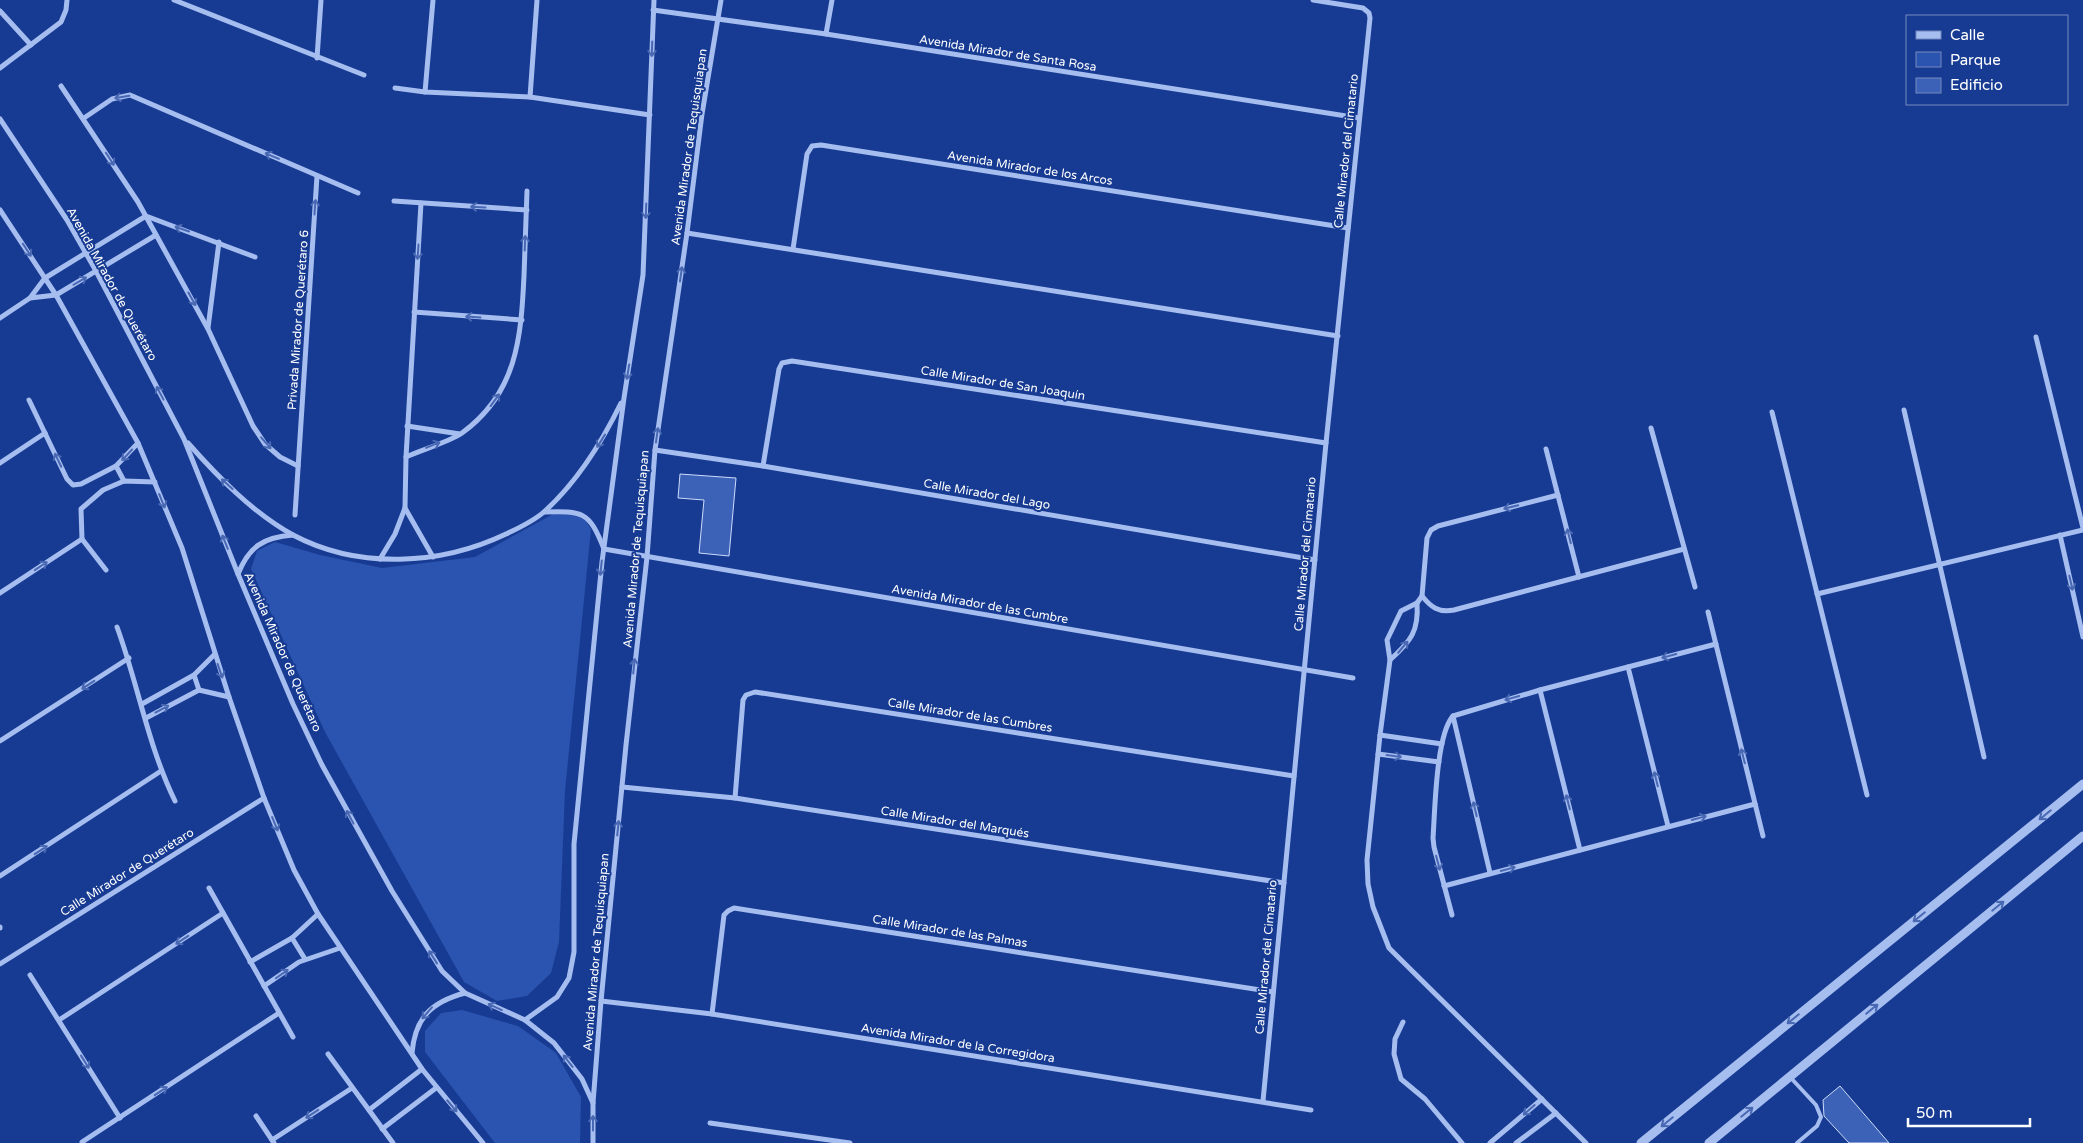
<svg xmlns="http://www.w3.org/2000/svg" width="2083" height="1143" viewBox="0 0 2083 1143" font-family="'Varela Round',sans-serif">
<rect width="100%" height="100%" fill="#173b92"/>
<!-- green -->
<g fill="#2a54b0">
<polygon points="569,512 583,517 591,529 565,791 559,942 551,973 527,996 497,1001 464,982 325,732 251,569 257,551 275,542 320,555 382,568 475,557 555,513"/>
<polygon points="462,1010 518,1026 556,1053 581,1097 580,1143 495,1143 425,1052 425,1031 441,1013"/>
</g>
<!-- building -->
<g fill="#3c62b8" stroke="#cddbfb">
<polygon points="680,474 736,478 729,556 699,553 704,500 678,498"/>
<polygon points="1840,1086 1889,1143 1849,1143 1824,1116 1823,1100"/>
</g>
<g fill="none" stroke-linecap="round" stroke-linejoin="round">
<!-- service -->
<polyline stroke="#a6bdf0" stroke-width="4" points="1790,1077 1816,1105 1821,1117 1817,1126 1797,1143"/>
<!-- minor -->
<g stroke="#a6bdf0" stroke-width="5">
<polyline points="174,0 364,75"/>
<polyline points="653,10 826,34 1359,118"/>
<polyline points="0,11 31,45"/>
<polyline points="826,34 832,0"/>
<polyline points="317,58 321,0"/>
<polyline points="0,68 61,22 66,10 67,0"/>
<polyline points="61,86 138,202 208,329 253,426 265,444 280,457 298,466"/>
<polyline points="395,88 425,92 530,97 650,115"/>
<polyline points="425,92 433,0"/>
<polyline points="530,97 537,0"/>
<polyline points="84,118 112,99 130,95 358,193"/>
<polyline points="0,119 67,220 96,271 184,439 238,574 293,704 322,765 392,891 442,971 465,993 525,1020 554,1043 582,1079 593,1103"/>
<polyline points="394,201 527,210"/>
<polyline points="0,210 56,295 138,443 182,548 229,697 264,798 294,870 318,914 422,1069 483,1143"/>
<polyline points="687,233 1338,336"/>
<polyline points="793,249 807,154 812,146 821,145 1348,228"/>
<polyline points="30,298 56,295 156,235"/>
<polyline points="414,312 522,320"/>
<polyline points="0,318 30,298 45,278 146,216 255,257"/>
<polyline points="208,328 219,242"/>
<polyline points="2036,337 2083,528"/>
<polyline points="29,400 67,479 73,485 81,484 116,466 138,443"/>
<polyline points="1904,410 1984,757"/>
<polyline points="1772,412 1867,795"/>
<polyline points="407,426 460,434"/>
<polyline points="1651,428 1695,587"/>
<path d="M188,443C218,477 253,513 293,535C359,570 441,565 506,534C519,528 534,521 545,511C578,481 602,442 621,403"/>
<polyline points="1546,449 1579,577"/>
<polyline points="655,450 763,466 1315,560"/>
<path d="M406,457C421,450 449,442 462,433C517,393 521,338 524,276C525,248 526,219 527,191"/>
<polyline points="0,463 45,433"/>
<polyline points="116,466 124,481"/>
<polyline points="763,466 779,369 782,363 792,361 1326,443"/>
<polyline points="1558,495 1438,526 1431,530 1427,538 1422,596 1417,603 1401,611 1387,640 1390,660 1380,735 1367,860 1368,884 1373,907 1389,948 1586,1143"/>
<polyline points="405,508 433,557"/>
<path d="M544,512C583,511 589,511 604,549L1353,678"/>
<polyline points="295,515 317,176"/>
<polyline points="2060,535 2083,637"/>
<polyline points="380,559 395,534 405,508 406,457 421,203"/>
<polyline points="106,570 82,539 81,509 103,490 124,481 155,482"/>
<path d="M238,574C249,547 263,537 293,535"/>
<polyline points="0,593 82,539"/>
<polyline points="1817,594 2083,530"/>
<path d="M1422,596C1431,607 1438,613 1454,610L1684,549"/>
<polyline points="1708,612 1763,836"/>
<path d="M117,627C138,684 148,746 175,801"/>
<path d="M1390,660C1411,641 1419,631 1417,603"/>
<polyline points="1628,667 1668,826"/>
<polyline points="194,675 199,690"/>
<polyline points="1540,690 1580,850"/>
<polyline points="142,704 194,675 215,654"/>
<polyline points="1453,716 1490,873"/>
<polyline points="146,718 199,690 229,697"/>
<polyline points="1380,735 1442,744"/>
<polyline points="0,741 129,658"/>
<polyline points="1378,754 1439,762"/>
<polyline points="622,787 735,798 1284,883"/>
<polyline points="735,798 743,700 746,695 755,692 1294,776"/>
<polyline points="0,876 161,771"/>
<polyline points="1444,886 1755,804"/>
<polyline points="209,888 293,1037"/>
<path d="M1452,915L1434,847L1433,838C1435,810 1436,735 1453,716L1540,690L1716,644"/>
<polyline points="0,927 0,928"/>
<polyline points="292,938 305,959"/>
<polyline points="250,962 292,938 318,914"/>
<polyline points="0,964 264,798"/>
<polyline points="30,975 120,1118"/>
<polyline points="264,986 299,962 340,948"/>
<polyline points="601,1001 712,1014 1311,1110"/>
<polyline points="712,1014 724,915 728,911 734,908 1273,992"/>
<polyline points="59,1020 223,913"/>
<polyline points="525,1020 557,997 569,978 574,952 574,844 602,562 624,398 643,275 654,0"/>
<polyline points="1403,1022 1395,1039 1394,1054 1401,1079 1425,1099 1462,1143"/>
<path d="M412,1053C415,1018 431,1002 465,993"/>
<polyline points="328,1054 393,1143"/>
<polyline points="1263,1101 1326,443 1370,18 1369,13 1363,8 1313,0"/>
<polyline points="369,1110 422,1069"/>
<polyline points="256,1116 274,1143"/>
<polyline points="710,1123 850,1143"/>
<polyline points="382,1129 436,1088"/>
<polyline points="272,1140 352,1088"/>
<polyline points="82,1142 279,1013"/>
<polyline points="593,1143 593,1103 601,1001 626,745 647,557 655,450 687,233 702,114 721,0"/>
<polyline points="1490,1143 1542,1099"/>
<polyline points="1516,1143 1556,1113"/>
</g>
<!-- tertiary -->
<g stroke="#a6bdf0" stroke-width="9">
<polyline points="1641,1143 2083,784"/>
<polyline points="1709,1143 2083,836"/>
</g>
</g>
<!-- one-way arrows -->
<defs><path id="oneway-shaft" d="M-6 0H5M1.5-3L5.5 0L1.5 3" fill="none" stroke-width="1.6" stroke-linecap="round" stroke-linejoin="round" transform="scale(1.25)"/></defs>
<g stroke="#4968b3">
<use href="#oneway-shaft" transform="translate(652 49) rotate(92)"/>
<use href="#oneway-shaft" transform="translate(122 97) rotate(170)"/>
<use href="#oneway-shaft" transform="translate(272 156) rotate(-157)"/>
<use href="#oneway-shaft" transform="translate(110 159) rotate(57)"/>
<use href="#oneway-shaft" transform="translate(315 207) rotate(-86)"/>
<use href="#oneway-shaft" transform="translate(478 207) rotate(-177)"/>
<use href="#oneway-shaft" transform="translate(646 211) rotate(92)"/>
<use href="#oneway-shaft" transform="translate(182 229) rotate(-161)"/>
<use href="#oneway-shaft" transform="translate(525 243) rotate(-88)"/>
<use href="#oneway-shaft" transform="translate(27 250) rotate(57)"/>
<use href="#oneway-shaft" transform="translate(418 252) rotate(94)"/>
<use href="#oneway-shaft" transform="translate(681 274) rotate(-82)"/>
<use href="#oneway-shaft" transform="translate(80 281) rotate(-30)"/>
<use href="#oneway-shaft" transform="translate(192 299) rotate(61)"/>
<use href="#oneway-shaft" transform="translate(473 317) rotate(-176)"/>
<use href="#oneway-shaft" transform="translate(628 372) rotate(99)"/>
<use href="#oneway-shaft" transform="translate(160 393) rotate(-118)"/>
<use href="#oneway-shaft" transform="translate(495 400) rotate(-54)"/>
<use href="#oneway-shaft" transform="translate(657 435) rotate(-82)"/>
<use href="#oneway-shaft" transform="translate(601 441) rotate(122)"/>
<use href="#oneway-shaft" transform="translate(266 443) rotate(49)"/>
<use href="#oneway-shaft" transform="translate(433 445) rotate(-22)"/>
<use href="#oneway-shaft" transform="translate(127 455) rotate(133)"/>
<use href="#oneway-shaft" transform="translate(58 460) rotate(-116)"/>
<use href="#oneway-shaft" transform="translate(227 484) rotate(-138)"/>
<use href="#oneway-shaft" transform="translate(162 501) rotate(68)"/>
<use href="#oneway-shaft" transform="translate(1511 507) rotate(166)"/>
<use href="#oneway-shaft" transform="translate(1569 536) rotate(-104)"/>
<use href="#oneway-shaft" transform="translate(225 542) rotate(-112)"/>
<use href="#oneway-shaft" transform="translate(41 566) rotate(-34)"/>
<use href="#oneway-shaft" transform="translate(601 568) rotate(96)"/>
<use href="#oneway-shaft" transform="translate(2071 583) rotate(77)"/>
<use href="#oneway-shaft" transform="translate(1403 647) rotate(-50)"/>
<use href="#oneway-shaft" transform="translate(1669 656) rotate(165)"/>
<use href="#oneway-shaft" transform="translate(634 666) rotate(-84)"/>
<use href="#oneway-shaft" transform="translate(220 671) rotate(71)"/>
<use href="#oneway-shaft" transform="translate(88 685) rotate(147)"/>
<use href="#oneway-shaft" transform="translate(1512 698) rotate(165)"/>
<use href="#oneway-shaft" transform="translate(162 709) rotate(-28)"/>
<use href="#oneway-shaft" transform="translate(1394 756) rotate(8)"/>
<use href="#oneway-shaft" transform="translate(1743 756) rotate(-104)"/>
<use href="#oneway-shaft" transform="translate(1656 779) rotate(-104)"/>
<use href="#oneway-shaft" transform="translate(1568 802) rotate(-104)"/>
<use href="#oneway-shaft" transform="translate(1475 809) rotate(-103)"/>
<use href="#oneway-shaft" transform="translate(2045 815) rotate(141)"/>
<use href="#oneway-shaft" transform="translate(350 817) rotate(-118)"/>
<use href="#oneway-shaft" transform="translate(1699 818) rotate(-15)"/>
<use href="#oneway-shaft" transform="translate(275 824) rotate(68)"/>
<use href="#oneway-shaft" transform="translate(618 828) rotate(-84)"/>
<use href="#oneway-shaft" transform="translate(41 850) rotate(-33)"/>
<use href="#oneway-shaft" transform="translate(1438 863) rotate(75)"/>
<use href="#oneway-shaft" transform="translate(1508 869) rotate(-15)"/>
<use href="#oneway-shaft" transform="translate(1998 906) rotate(-39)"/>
<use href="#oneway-shaft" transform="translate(1919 917) rotate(141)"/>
<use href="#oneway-shaft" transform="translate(182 940) rotate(147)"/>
<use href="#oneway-shaft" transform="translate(433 957) rotate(-122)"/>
<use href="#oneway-shaft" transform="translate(282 974) rotate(-35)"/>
<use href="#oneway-shaft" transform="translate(495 1007) rotate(-156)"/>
<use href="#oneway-shaft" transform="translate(1872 1009) rotate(-39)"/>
<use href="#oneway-shaft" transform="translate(427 1013) rotate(131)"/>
<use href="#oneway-shaft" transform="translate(1793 1019) rotate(141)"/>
<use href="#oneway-shaft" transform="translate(568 1061) rotate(-128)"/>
<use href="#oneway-shaft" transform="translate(85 1062) rotate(58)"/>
<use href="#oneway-shaft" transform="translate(161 1091) rotate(-33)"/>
<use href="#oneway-shaft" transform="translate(452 1106) rotate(50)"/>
<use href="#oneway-shaft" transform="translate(1529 1110) rotate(139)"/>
<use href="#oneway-shaft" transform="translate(1747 1112) rotate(-39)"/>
<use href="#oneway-shaft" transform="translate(312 1114) rotate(147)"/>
<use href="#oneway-shaft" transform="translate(1667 1122) rotate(141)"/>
<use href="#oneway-shaft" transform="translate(593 1123) rotate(-90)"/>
</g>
<g text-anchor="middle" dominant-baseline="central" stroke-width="4" stroke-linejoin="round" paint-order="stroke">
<!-- street labels -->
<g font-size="12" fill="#fff" stroke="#173b92">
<text transform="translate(1008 53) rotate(9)">Avenida Mirador de Santa Rosa</text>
<text transform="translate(689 147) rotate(-82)">Avenida Mirador de Tequisquiapan</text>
<text transform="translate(1346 151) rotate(-84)">Calle Mirador del Cimatario</text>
<text transform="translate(1030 168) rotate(9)">Avenida Mirador de los Arcos</text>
<text transform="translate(112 284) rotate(61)">Avenida Mirador de Querétaro</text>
<text transform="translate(298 320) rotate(-86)">Privada Mirador de Querétaro 6</text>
<text transform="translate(1003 383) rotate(9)">Calle Mirador de San Joaquín</text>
<text transform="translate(987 494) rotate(10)">Calle Mirador del Lago</text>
<text transform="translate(636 549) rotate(-85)">Avenida Mirador de Tequisquiapan</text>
<text transform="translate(1305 554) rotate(-85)">Calle Mirador del Cimatario</text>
<text transform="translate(980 604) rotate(10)">Avenida Mirador de las Cumbre</text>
<text transform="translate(283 652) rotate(66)">Avenida Mirador de Querétaro</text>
<text transform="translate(970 715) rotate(9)">Calle Mirador de las Cumbres</text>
<text transform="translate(955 822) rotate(9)">Calle Mirador del Marqués</text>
<text transform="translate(127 872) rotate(-32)">Calle Mirador de Querétaro</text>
<text transform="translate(950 931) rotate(9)">Calle Mirador de las Palmas</text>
<text transform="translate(596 952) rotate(-85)">Avenida Mirador de Tequisquiapan</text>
<text transform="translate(1266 957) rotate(-85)">Calle Mirador del Cimatario</text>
<text transform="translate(958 1043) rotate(9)">Avenida Mirador de la Corregidora</text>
</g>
</g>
<!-- legend -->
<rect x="1906" y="15" width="162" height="90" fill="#173b92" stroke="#7489be"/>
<rect x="1916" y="31" width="25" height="8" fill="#a6bdf0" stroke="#7489be"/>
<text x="1950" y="40" font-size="15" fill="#ffffff">Calle</text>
<rect x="1916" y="52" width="25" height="15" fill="#2a54b0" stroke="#7489be"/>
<text x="1950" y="65" font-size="15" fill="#ffffff">Parque</text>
<rect x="1916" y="78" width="25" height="15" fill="#3c62b8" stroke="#7489be"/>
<text x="1950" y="90" font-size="15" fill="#ffffff">Edificio</text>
<!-- scale -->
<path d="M1908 1118v8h122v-8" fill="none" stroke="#ffffff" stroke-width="2.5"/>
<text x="1916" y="1118" font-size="15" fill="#ffffff" stroke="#173b92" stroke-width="4" paint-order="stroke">50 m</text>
</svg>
